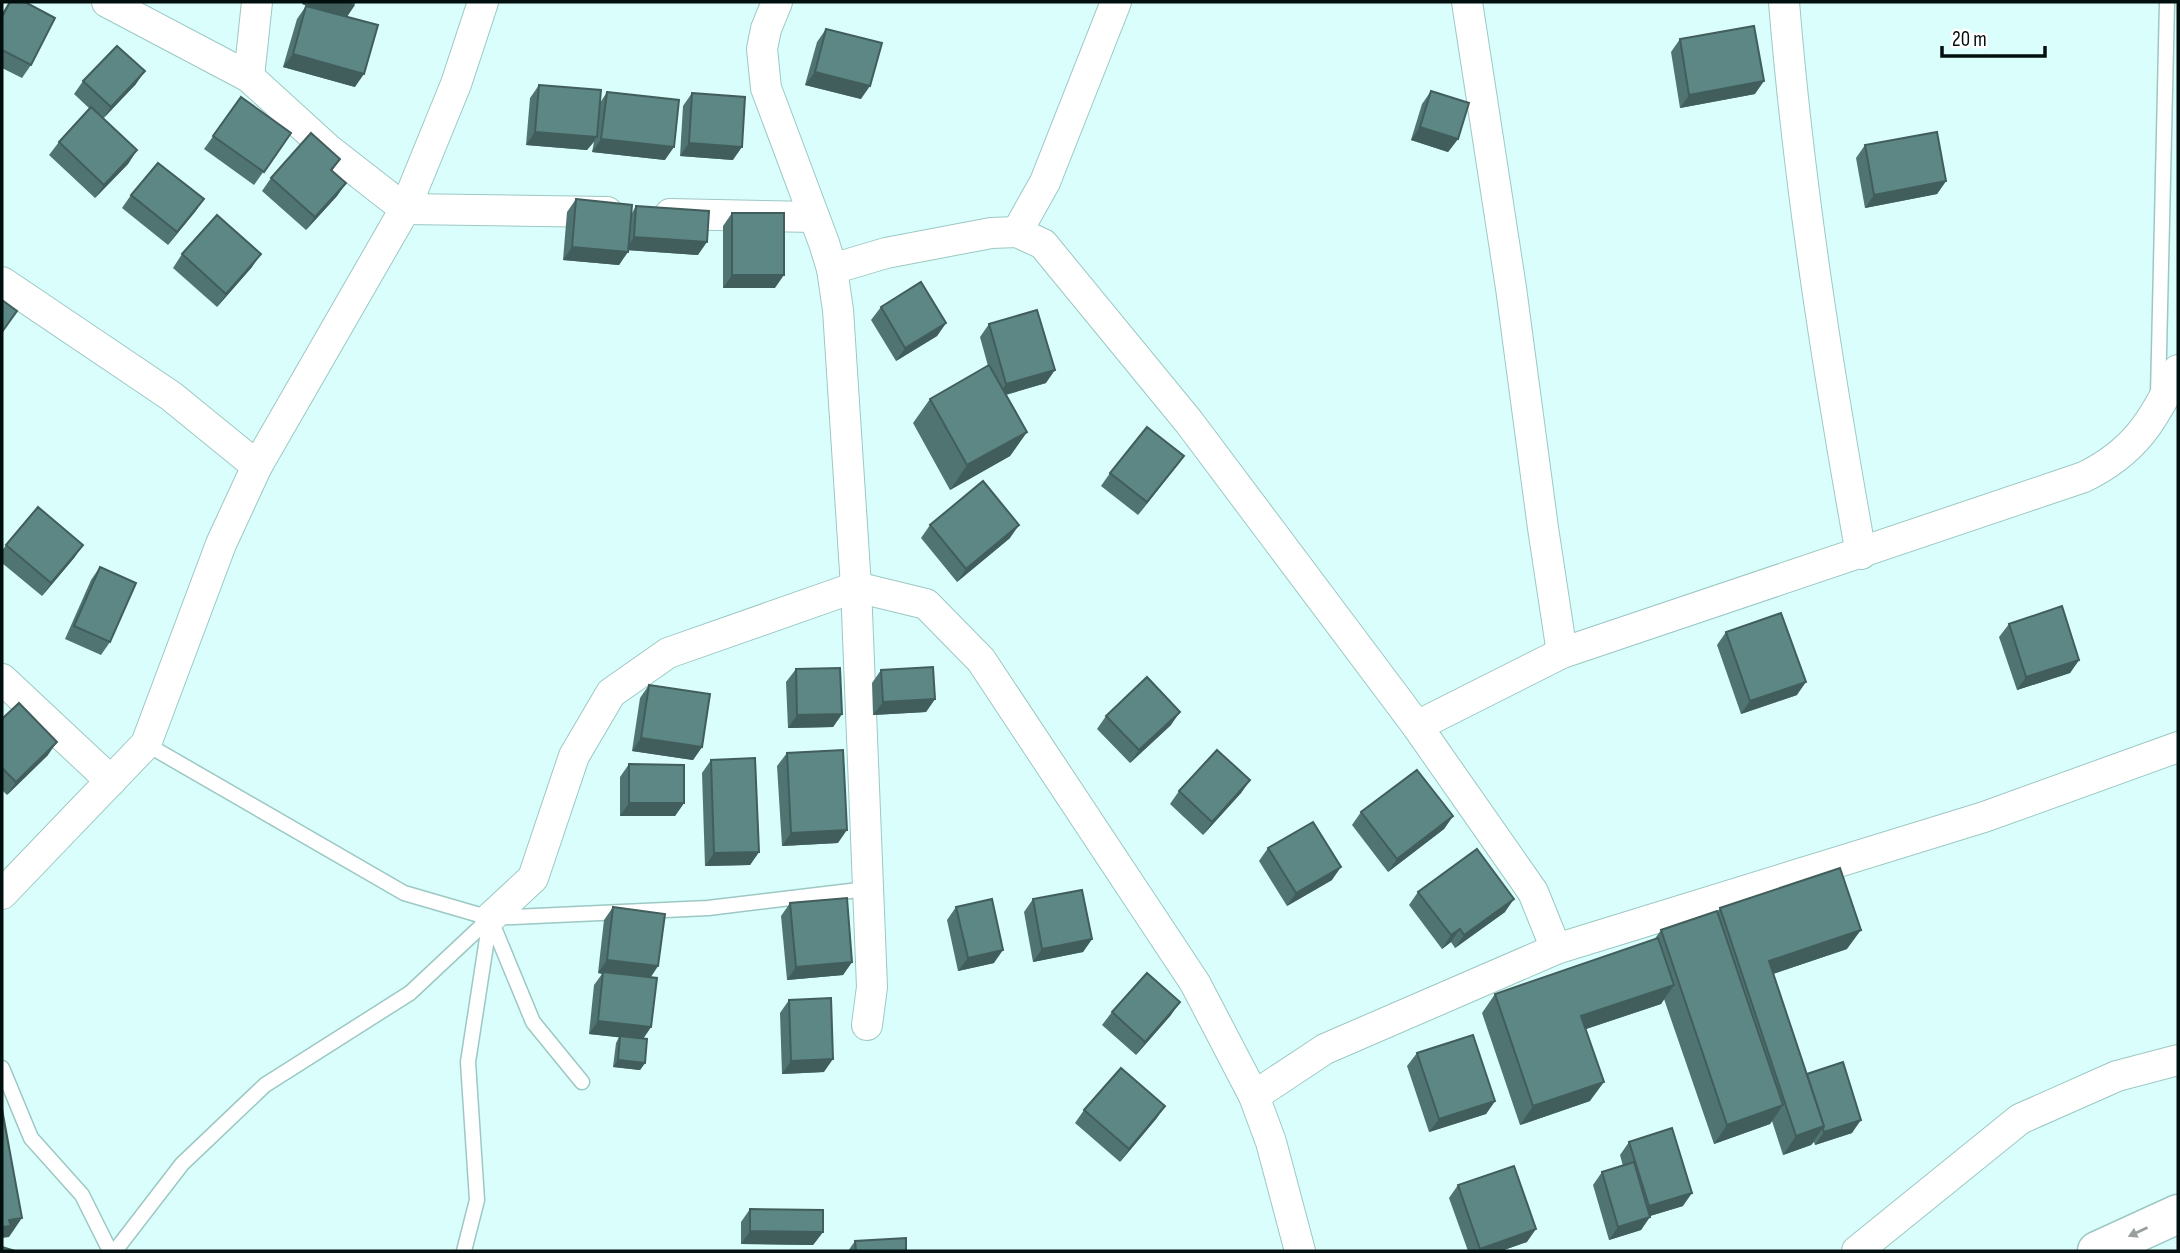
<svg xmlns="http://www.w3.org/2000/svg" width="2180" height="1253" viewBox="0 0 2180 1253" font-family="'Sofia Sans Condensed',sans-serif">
<rect width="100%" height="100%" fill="#dafefb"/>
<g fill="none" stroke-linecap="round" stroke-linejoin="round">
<!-- lane casing -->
<g stroke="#9cc8c4" stroke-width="17">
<g id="lane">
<polyline points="2158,396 2167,2"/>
<polyline points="146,744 404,893 490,918 533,1022 582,1082"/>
<polyline points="2,1068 31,1138 82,1195 110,1251"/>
<polyline points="115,1251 182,1164 265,1085 410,993 490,918 708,908 867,889"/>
<polyline points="464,1251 477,1200 468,1062 490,919"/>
</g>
</g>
<!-- street casing -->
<g stroke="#9cc8c4" stroke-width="32">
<g id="street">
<polyline points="107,2 249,77 328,149 405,209 607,212"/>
<polyline points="777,2 766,29 762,49 766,88 824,243 832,269 838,310 856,587 872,987 867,1025"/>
<polyline points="1467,2 1511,288 1543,528 1562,653"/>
<path d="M1784,2C1799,187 1828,371 1861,554"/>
<polyline points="249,77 257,2"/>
<polyline points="670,214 814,217"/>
<polyline points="1017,232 1045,182 1116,2"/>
<polyline points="832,269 886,253 991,233 1017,232 1043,244 1189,422 1417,726 1533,892 1556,949"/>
<polyline points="2,282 171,396 257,466"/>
<polyline points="2,679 111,781"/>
<path d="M1417,726L1562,653L2084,477C2135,452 2154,420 2178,370"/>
<polyline points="2,894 146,744 221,544 257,466 405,209 456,84 483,2"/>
<polyline points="490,918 533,878 574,756 611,693 668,653 856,587 926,604 981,660 1195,983 1254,1096 1271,1142 1300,1251"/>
<polyline points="1254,1096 1325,1049 1556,949 1984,817 2178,747"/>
<polyline points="1857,1251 2020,1119 2117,1076 2178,1060"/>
</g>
</g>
<!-- highway casing -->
<g stroke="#9cc8c4" stroke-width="41">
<polyline id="highway" points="2097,1251 2178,1214"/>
</g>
<!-- lane -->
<use href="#lane" stroke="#fff" stroke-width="14"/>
<!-- street -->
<use href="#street" stroke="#fff" stroke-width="30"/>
<!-- highway -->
<use href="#highway" stroke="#fff" stroke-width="38"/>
</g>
<!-- wall -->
<g fill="#507472">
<polygon points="9,2 25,2 31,65 22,78 2,68 2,13"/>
<polygon points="303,2 356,2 347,17 355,87 283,67 297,19 306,6 323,10 302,4"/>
<polygon points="826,29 861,99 805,85 817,42"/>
<polygon points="1680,39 1755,94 1680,108 1671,52"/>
<polygon points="83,81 136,84 103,118 137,150 128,164 95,198 49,155 59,142 90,109 74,94"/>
<polygon points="539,85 600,103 607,92 665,160 592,152 594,142 587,150 526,145 530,98"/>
<polygon points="1431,91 1458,139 1448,152 1411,140 1422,104"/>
<polygon points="692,93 733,160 680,156 683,106"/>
<polygon points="241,97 291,133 254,185 204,149"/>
<polygon points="1865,145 1946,181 1937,194 1865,208 1856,158"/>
<polygon points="340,159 332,171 346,183 337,196 306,230 262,191 271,178"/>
<polygon points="131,195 204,199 168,245 122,208"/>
<polygon points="576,199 632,213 636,206 698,255 628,250 619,265 563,260 567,212"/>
<polygon points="732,213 775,288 723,288 723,226"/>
<polygon points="182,254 252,267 217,307 173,268"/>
<polygon points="881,307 946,323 937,336 896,361 871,320"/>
<polygon points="989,324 1046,383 1006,395 1027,432 1010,456 950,490 913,423 930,399 988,366 980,337"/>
<polygon points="1184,456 1138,515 1101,486 1110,473"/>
<polygon points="930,525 1010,538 957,582 921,538"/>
<polygon points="6,545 83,545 74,558 42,596 2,563 2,551"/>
<polygon points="100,567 110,642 101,655 65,639 91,580"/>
<polygon points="2009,624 2079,660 2070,673 2017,690 1999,637"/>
<polygon points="1726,632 1797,695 1741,714 1717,645"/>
<polygon points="796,669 842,714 833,727 788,728 786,682"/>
<polygon points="881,670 935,699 926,712 873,715 872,683"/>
<polygon points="649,685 702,747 693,760 632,751 640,698"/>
<polygon points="1106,716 1171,725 1130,763 1097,729"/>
<polygon points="2,719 48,755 7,795 2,790"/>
<polygon points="787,753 838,843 782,846 777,766"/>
<polygon points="711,760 759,852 750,865 705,866 702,773"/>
<polygon points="629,764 684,803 675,816 620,816 620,777"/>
<polygon points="1250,780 1241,793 1203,835 1170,804 1179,791"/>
<polygon points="1361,812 1453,816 1444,829 1388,872 1352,825"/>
<polygon points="1268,848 1332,880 1287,906 1259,861"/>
<polygon points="1418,892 1505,912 1455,948 1451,942 1442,949 1409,905"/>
<polygon points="1033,899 1092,939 1083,952 1033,962 1024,912"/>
<polygon points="790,903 852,962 843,975 787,980 781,916"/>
<polygon points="613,907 658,966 651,977 651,1027 643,1039 645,1063 640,1070 613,1067 616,1043 619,1037 589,1034 594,985 602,974 598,973 604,920"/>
<polygon points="956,907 994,963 958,971 947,920"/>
<polygon points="1720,908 1847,949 1773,974 1807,1074 1852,1133 1815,1145 1814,1142 1811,1145 1783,1155 1772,1121 1770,1124 1714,1144 1664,999 1661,1004 1586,1029 1590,1101 1520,1125 1482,1013 1495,994 1654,940 1661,930 1717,912"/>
<polygon points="789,1000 824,1072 782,1074 780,1013"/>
<polygon points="1112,1012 1171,1015 1136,1055 1102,1025"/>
<polygon points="1417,1053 1495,1101 1486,1114 1429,1132 1407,1066"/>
<polygon points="1165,1106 1156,1119 1120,1162 1075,1123 1084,1110"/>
<polygon points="1629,1142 1683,1206 1650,1216 1641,1230 1609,1240 1593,1185 1602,1172 1623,1166 1620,1155"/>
<polygon points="1458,1185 1527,1242 1501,1251 1468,1251 1449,1198"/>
<polygon points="750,1209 823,1232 813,1245 741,1244 741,1222"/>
<polygon points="855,1241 906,1251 848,1251"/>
</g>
<!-- shaded-wall -->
<g fill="#415e5c">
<polygon points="304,2 346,2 355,5 346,18 302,4"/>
<polygon points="293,54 364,74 355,87 283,67"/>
<polygon points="145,71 136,84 102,120 111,107"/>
<polygon points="815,72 870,86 861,99 805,85"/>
<polygon points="1764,81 1755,94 1680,108 1689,95"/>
<polygon points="1420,127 1458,139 1448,152 1411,140"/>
<polygon points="535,132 597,137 587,150 526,145"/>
<polygon points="601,139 674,147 665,160 592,152"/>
<polygon points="689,143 742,147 733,160 680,156"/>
<polygon points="137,150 128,164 95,198 104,185"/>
<polygon points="1946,181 1937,194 1865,208 1874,195"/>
<polygon points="346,183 337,196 306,230 315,217"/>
<polygon points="204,199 195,212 168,245 177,232"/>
<polygon points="634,237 707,242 698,255 625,250"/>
<polygon points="572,247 628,252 619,265 563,260"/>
<polygon points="261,254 252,267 217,307 226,294"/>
<polygon points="732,275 784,275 775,288 723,288"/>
<polygon points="946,323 937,336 896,361 905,348"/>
<polygon points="1055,370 1046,383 997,397 1006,384"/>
<polygon points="1027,432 1010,456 950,490 967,465"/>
<polygon points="1184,456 1174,469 1138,515 1147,502"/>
<polygon points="1019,525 1010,538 957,582 966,569"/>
<polygon points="83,545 74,558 42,596 51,583"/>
<polygon points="2079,660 2070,673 2017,690 2026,677"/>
<polygon points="1806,682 1797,695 1741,714 1750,701"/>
<polygon points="935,699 926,712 873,715 883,702"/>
<polygon points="1180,712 1171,725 1130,763 1139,750"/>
<polygon points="842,714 833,727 788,728 797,715"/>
<polygon points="641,738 702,747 693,760 632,751"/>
<polygon points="57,742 48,755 7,795 16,782"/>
<polygon points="1250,780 1241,793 1203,835 1212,822"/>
<polygon points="629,803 684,803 675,816 620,816"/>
<polygon points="1453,816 1444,829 1388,872 1397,859"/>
<polygon points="847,830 838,843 782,846 791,833"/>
<polygon points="759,852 750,865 705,866 714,853"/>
<polygon points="1341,867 1332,880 1287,906 1296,893"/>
<polygon points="1514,899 1505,912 1455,948 1464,935"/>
<polygon points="1460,929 1451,942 1442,949 1451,935"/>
<polygon points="1861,930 1847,949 1755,980 1769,961"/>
<polygon points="1092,939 1083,952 1033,962 1042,949"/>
<polygon points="1003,950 994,963 958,971 968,958"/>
<polygon points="607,960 658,966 649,979 598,973"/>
<polygon points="852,962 843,975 787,980 796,967"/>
<polygon points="1674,985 1661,1004 1568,1035 1581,1016"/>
<polygon points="1180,1002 1171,1015 1136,1055 1145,1042"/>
<polygon points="598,1021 651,1027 642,1040 589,1034"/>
<polygon points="833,1059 824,1072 782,1074 791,1061"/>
<polygon points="618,1060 645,1063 640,1070 613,1067"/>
<polygon points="1604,1082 1590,1101 1520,1125 1533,1106"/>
<polygon points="1495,1101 1486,1114 1429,1132 1439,1119"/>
<polygon points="1783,1105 1770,1124 1714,1144 1727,1125"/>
<polygon points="1165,1106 1156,1119 1120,1162 1129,1149"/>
<polygon points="1861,1120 1852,1133 1815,1145 1824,1132"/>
<polygon points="1824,1126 1811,1145 1783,1155 1796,1136"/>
<polygon points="1692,1193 1683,1206 1640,1219 1649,1206"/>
<polygon points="1650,1217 1641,1230 1609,1240 1618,1227"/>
<polygon points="22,1218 9,1237 2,1238 2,1227 9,1220"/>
<polygon points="1536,1229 1527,1242 1501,1251 1479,1251 1480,1249"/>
<polygon points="750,1231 823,1232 813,1245 741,1244"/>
</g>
<!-- building -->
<g fill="#5d8784" stroke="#415e5c" stroke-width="2">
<polygon points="10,2 25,2 55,18 31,65 2,50 2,17"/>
<polygon points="306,6 378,25 364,74 293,54"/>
<polygon points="1754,26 1764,81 1689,95 1680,39"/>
<polygon points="826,29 882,43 870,86 815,72"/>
<polygon points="117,46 145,71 111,107 83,81"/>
<polygon points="539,85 601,90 597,137 535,132"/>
<polygon points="1431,91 1469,103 1458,139 1420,127"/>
<polygon points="607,92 679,100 674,147 601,139"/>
<polygon points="692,93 745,97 742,147 689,143"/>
<polygon points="241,97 291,133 264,172 213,136"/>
<polygon points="91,107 137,150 104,185 59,142"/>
<polygon points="1937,132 1946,181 1874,195 1865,145"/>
<polygon points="311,133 340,159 331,170 346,183 315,217 271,178"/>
<polygon points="158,163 204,199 177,232 131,195"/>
<polygon points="576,199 632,205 628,252 572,247"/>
<polygon points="636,206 709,211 707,242 634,237"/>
<rect x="732" y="213" width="52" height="62"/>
<polygon points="217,215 261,254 226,294 182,254"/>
<polygon points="921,282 946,323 905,348 881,307"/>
<polygon points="2,300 17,311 2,332"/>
<polygon points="1037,310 1055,370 1006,384 989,324"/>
<polygon points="989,365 1027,432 967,465 930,399"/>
<polygon points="1147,427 1184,456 1147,502 1110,473"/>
<polygon points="983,481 1019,525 966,569 930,525"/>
<polygon points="38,507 83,545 51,583 6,545"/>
<polygon points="100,567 136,583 110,642 74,626"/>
<polygon points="2062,606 2079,660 2026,677 2009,624"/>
<polygon points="1781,613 1806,682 1750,701 1726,632"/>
<polygon points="933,667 935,699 883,702 881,670"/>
<polygon points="840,668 842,714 797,715 796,669"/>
<polygon points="1147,677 1180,712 1139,750 1106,716"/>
<polygon points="649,685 710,694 702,747 641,738"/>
<polygon points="19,703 57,742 16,782 2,768 2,719"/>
<polygon points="843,750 847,830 791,833 787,753"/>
<polygon points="1217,750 1250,780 1212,822 1179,791"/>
<polygon points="755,758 759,852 714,853 711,760"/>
<polygon points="629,764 684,765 684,803 629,803"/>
<polygon points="1417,770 1453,816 1397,859 1361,812"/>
<polygon points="1313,822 1341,867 1296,893 1268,848"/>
<polygon points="1477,849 1514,899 1464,935 1460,929 1451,935 1418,892"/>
<polygon points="1840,868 1861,930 1769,961 1824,1126 1796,1136 1720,908"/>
<polygon points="1082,890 1092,939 1042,949 1033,899"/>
<polygon points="847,898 852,962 796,967 790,903"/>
<polygon points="992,899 1003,950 968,958 956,907"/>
<polygon points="613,907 665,914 658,966 607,960"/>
<polygon points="1717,911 1783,1105 1727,1125 1661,930"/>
<polygon points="1658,938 1674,985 1581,1016 1604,1082 1533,1106 1495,994"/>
<polygon points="603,972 657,978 651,1027 598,1021"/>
<polygon points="1147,973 1180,1002 1145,1042 1112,1012"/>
<polygon points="831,998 833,1059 791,1061 789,1000"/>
<polygon points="1473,1035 1495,1101 1439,1119 1417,1053"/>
<polygon points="620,1036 647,1039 645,1063 618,1060"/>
<polygon points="1843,1062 1861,1120 1824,1132 1823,1129 1824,1126 1807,1074"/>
<polygon points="1121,1068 1165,1106 1129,1149 1084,1110"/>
<polygon points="2,1109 22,1218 9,1220 11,1226 2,1227"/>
<polygon points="1672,1128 1692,1193 1649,1206 1629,1142"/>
<polygon points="1634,1162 1650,1217 1618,1227 1602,1172"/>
<polygon points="1514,1166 1536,1229 1480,1249 1458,1185"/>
<polygon points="750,1209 823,1210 823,1232 750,1231"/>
<polygon points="906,1238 906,1251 856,1251 855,1241"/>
<polygon points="2,1247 15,1251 2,1251"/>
</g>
<!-- one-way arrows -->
<defs><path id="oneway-solid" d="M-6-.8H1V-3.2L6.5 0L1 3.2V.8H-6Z" transform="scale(1.75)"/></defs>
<use fill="#999f9f" href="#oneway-solid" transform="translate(2138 1232) rotate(155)"/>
<!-- border -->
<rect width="2180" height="1253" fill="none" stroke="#010f0e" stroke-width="7"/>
<!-- scale -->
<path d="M1942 46v10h103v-10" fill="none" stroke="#010f0e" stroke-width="3.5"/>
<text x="1952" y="46" font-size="21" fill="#010f0e" stroke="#ffffff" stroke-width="5" paint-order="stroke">20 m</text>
</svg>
